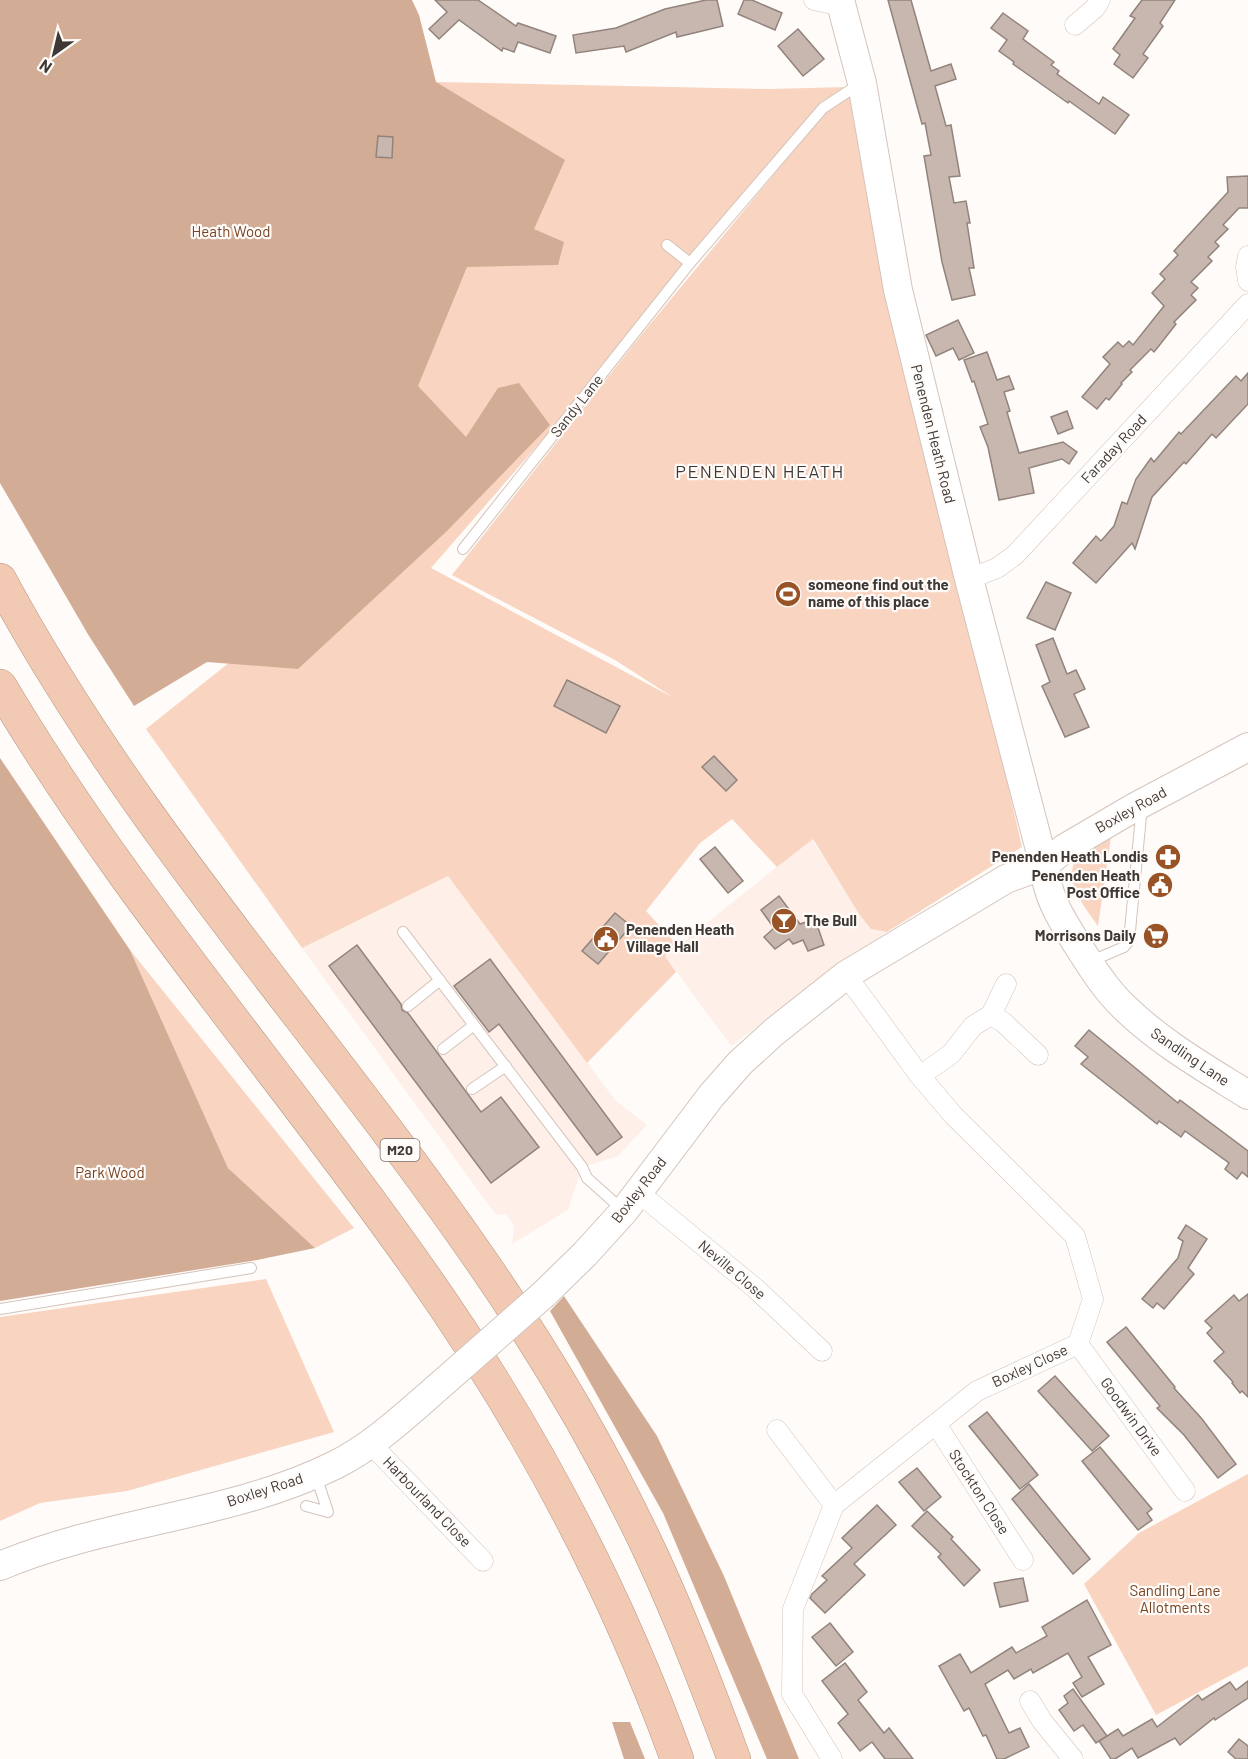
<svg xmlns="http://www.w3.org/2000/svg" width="1248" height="1759" font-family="Barlow,sans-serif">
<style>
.built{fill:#fef0e8}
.green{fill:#f9d4c0;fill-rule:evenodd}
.forest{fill:#d3ac96}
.building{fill:#c7b7af;stroke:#92847c;stroke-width:1.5}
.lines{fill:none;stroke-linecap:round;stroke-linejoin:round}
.lane-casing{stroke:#d3c4bb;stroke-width:12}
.street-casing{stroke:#d3c4bb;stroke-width:21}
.secondary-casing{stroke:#d3c4bb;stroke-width:30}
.highway-casing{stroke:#b39786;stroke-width:34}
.lane{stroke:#fff;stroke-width:10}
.street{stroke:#fff;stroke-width:20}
.secondary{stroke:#fff;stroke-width:28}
.highway{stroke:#f2c9b2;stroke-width:33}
.secondary-bridge-casing{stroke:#d3c4bb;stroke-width:30;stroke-linecap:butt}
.secondary-bridge{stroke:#fff;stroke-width:28}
.labels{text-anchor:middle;stroke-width:4.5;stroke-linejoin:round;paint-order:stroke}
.shield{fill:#fefbf9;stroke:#787370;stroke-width:1.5}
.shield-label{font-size:14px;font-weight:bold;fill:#3f3935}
.park-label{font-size:15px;fill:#784423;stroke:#fefbf9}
.street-label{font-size:15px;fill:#3f3935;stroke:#fefbf9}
.poi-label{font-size:15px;font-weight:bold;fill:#3f3935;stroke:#fefbf9;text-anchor:start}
.quarter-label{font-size:18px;letter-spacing:1.5px;fill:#3f3935;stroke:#fefbf9}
</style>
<rect width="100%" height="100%" fill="#fefbf9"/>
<g class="built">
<path d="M 812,839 L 859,914 L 871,929 L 887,932 L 731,1046 L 665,956 Z"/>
<path d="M 448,876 L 616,1101 L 647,1125 L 618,1156 L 582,1167 L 568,1210 L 512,1244 L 514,1226 L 506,1214 L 496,1215 L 302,948 Z"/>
</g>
<g class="green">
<path d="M 436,82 L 769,89 L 848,87 L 1022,847 L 887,932 L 871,929 L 859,914 L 813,839 L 777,867 L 732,819 L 700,843 L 646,911 L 678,946 L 665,956 L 676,972 L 587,1063 L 448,876 L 302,948 L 146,729 L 368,552 ZM 794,150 L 638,339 L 452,575 L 615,660 L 674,698 L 431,568 Z"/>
<path d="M 1112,830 L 1098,926 C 1085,907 1058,876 1081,853 C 1090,844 1102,837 1112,830 Z"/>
<path d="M 130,950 L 354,1228 L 315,1248 L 228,1168 Z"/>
<path d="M 266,1279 L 334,1432 L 127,1491 L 40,1503 L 0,1521 L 0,1317 Z"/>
<path d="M 1248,1474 L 1248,1666 L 1156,1715 L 1084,1584 L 1139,1533 Z"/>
</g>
<g class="forest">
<path d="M 0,0 L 412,0 L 419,15 L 436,82 L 565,160 L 534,229 L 564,242 L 558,265 L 467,267 L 418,386 L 466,437 L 498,388 L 519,383 L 550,425 L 447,531 L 298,669 L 207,662 L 134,706 L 89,636 L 0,483 Z"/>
<path d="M 0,758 L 130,950 L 228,1168 L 315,1248 L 257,1260 L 0,1301 Z"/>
<path d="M 564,1296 L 657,1436 L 724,1576 L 799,1759 L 767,1759 L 663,1513 L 550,1311 Z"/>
<path d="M 612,1722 L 630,1722 L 645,1759 L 624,1759 Z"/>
</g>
<g class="building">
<path d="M 435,0 L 478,0 L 516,26 L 518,23 L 556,36 L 550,53 L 518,42 L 514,52 L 503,48 L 502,51 L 459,20 L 439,39 L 429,29 L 447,12 Z"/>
<path d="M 706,0 L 717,0 L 723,26 L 677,37 L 676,32 L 626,52 L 624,46 L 576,53 L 573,35 L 616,28 L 665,9 Z"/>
<path d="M 744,0 L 752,0 L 782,13 L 775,30 L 738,14 Z"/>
<path d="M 888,0 L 911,0 L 931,71 L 951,64 L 956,79 L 935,86 L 946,126 L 951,125 L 960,176 L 949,177 L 954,203 L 966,201 L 970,223 L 967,223 L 974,268 L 969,268 L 975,295 L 952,300 L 942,262 L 924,156 L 931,155 L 925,123 L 922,124 Z"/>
<path d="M 1142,0 L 1175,0 L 1160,23 L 1163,26 L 1143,54 L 1148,58 L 1133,78 L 1114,64 L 1120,55 L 1113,49 L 1135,18 L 1130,16 Z"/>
<path d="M 1003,13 L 1028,31 L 1023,39 L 1054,62 L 1051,65 L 1059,71 L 1057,74 L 1099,104 L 1103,97 L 1129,115 L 1115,134 L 1069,101 L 1068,103 L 1013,64 L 1014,62 L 999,51 L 1007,40 L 991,28 Z"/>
<path d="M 798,29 L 824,59 L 803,76 L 778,46 Z"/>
<path d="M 378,136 L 393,137 L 392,158 L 376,157 Z"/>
<path d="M 1248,176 L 1248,208 L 1239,208 L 1223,225 L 1228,229 L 1215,242 L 1219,246 L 1208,257 L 1212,261 L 1191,282 L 1198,288 L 1191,295 L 1196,300 L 1174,322 L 1176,324 L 1158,347 L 1154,352 L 1151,349 L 1130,370 L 1132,372 L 1121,383 L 1122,384 L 1109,400 L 1106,398 L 1097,409 L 1082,397 L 1110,364 L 1103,357 L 1118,342 L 1123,347 L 1129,341 L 1133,345 L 1164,306 L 1152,293 L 1165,279 L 1160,274 L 1178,255 L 1174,251 L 1228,192 L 1227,177 Z"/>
<path d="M 958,320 L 974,353 L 959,360 L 953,348 L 936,356 L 926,335 Z"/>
<path d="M 987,352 L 997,380 L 1009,376 L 1014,389 L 1004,392 L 1010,411 L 1007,412 L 1019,453 L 1063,442 L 1077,452 L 1069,464 L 1062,459 L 1029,468 L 1034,493 L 999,500 L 988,447 L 980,427 L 988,424 L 974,381 L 972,382 L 964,360 Z"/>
<path d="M 1248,373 L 1248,404 L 1216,438 L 1212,434 L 1186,464 L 1184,462 L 1152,497 L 1135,549 L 1132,543 L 1096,583 L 1073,563 L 1096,536 L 1101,541 L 1114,526 L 1122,502 L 1127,504 L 1136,479 L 1151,458 L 1154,462 L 1179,432 L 1181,434 L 1236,376 L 1241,381 Z"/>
<path d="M 1067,411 L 1073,428 L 1058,434 L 1051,417 Z"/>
<path d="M 1046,582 L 1071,593 L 1055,630 L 1027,618 Z"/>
<path d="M 1053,638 L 1067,674 L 1076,670 L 1085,689 L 1074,694 L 1089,727 L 1065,737 L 1042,686 L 1050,682 L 1036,645 Z"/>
<path d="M 567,680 L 620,706 L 606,733 L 554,706 Z"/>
<path d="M 714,756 L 737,780 L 726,791 L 702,767 Z"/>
<path d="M 715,847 L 743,881 L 728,893 L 700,859 Z"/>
<path d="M 779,896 L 800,924 L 815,919 L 824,945 L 808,951 L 803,940 L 793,944 L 789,939 L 775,949 L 764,937 L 774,928 L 761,910 Z"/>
<path d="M 615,913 L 631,926 L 598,964 L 582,951 Z"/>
<path d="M 357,945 L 401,1004 L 402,1010 L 408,1013 L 481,1112 L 501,1097 L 539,1147 L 491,1183 L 329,966 Z"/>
<path d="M 490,959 L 622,1137 L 597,1155 L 499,1024 L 489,1032 L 454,986 Z"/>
<path d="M 1089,1030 L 1178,1103 L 1180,1100 L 1248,1151 L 1248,1177 L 1242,1172 L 1237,1179 L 1225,1169 L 1229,1163 L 1185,1131 L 1181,1137 L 1159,1121 L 1157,1124 L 1081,1064 L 1088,1057 L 1075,1046 Z"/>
<path d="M 1186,1225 L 1207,1239 L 1188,1268 L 1194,1274 L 1164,1309 L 1157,1303 L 1153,1308 L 1142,1299 L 1178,1258 L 1183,1241 L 1178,1238 Z"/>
<path d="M 1248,1294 L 1248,1397 L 1242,1391 L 1240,1393 L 1232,1383 L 1233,1382 L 1214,1361 L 1224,1352 L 1207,1333 L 1212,1328 L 1205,1321 L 1234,1295 L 1239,1301 Z"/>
<path d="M 1126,1327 L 1175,1387 L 1174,1388 L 1202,1419 L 1236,1464 L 1218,1478 L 1184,1435 L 1157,1408 L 1160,1406 L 1107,1342 Z"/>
<path d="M 1055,1376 L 1109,1436 L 1092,1451 L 1038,1391 Z"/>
<path d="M 987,1412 L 1038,1475 L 1020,1489 L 969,1426 Z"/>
<path d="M 1100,1447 L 1152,1509 L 1147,1513 L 1152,1520 L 1138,1530 L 1082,1461 Z"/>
<path d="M 917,1468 L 941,1497 L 924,1511 L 899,1482 Z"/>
<path d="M 1029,1484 L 1090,1559 L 1073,1574 L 1012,1499 Z"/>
<path d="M 877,1505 L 896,1525 L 854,1564 L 865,1575 L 825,1613 L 810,1598 L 812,1594 L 827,1580 L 822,1576 L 852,1548 L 842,1538 Z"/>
<path d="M 927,1511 L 953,1537 L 951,1539 L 980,1570 L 964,1586 L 938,1557 L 941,1554 L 912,1526 Z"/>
<path d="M 1023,1578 L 1028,1601 L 1000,1607 L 994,1583 Z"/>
<path d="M 1087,1600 L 1111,1645 L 1088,1657 L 1104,1684 L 1082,1697 L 1073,1683 L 1082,1677 L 1068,1653 L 1033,1673 L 1031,1669 L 1014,1679 L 1008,1670 L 985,1684 L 1009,1733 L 1020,1728 L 1029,1747 L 1004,1759 L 997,1759 L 986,1735 L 983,1736 L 969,1708 L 964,1711 L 939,1666 L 960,1654 L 971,1673 L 1012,1647 L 1016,1653 L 1047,1636 L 1042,1627 Z"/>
<path d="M 830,1623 L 853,1652 L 836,1666 L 812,1637 Z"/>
<path d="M 845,1663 L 867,1692 L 858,1700 L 884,1733 L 889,1728 L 913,1759 L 885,1759 L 872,1742 L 860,1751 L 838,1723 L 848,1714 L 822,1681 Z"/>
<path d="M 1248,1681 L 1248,1698 L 1215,1720 L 1214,1718 L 1180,1745 L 1175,1738 L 1138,1758 L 1132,1748 L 1115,1759 L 1111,1759 L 1099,1741 L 1118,1729 L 1123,1736 L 1152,1719 L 1157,1727 L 1198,1695 L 1202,1700 L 1230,1682 L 1236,1690 Z"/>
<path d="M 1073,1689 L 1107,1736 L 1096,1743 L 1083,1725 L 1074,1731 L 1059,1710 L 1068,1703 L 1064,1696 Z"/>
<path d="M 1239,1739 L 1248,1746 L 1248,1759 L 1236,1759 L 1228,1752 Z"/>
</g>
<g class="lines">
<g class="lane-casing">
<g id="lane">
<path d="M 667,245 L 690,263"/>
<path d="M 463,549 L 690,263 L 823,108 L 861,83"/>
<path d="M 403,932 L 582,1167 L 587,1178 L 624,1211"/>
<path d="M 1089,962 L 1124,947 L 1129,941 L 1141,816 L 1137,810"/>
<path d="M 408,1006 L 440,980"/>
<path d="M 443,1049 L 474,1025"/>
<path d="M 472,1089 L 506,1066"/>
<path d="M 0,1309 L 251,1268"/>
<path d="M 306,1506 L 328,1512 L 316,1476"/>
</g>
</g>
<g class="street-casing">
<g id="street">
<path d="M 814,0 L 842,6"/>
<path d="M 1075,25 L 1095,8 L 1100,0"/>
<path d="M 1248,256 L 1246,267 L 1248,281"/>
<path d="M 969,579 L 997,568 L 1015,555 L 1248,304"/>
<path d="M 991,1015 L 1003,1022 L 1038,1055"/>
<path d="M 920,1076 L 951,1054 L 973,1026 L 991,1015 L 1006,984"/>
<path d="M 639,1193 L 755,1288 L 822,1351"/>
<path d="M 1078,1344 L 1185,1491"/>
<path d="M 936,1424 L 1023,1560"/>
<path d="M 777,1430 L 834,1505"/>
<path d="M 370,1443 L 483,1561"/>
<path d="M 1030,1701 L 1042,1721 L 1073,1759"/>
<path d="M 832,1759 L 792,1694 L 793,1609 L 834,1505 L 977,1391 L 1078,1344 L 1093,1299 L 1075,1236 L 953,1115 L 920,1076 L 846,975"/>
</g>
</g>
<g class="secondary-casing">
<g id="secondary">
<path d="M 840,0 L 862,83 L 898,290 L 969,579 L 1044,865 C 1047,897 1060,917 1077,944 C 1091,966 1105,989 1124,1007 C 1161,1043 1205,1068 1248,1095"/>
<path d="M 544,1294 L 585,1254 L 624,1211 L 711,1096 L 740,1063 L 774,1032 L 846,975 L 1006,879 L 1044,865 L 1065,848 L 1135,807 L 1248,747"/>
<path d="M 0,1566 C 108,1520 230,1517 335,1465 C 373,1446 406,1415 437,1388"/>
</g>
</g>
<g class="highway-casing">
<g id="highway">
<path d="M 0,580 C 130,822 317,1025 473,1249 C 541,1346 603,1450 653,1558 C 683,1623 709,1691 734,1759"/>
<path d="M 0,686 C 122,892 281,1073 418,1268 C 525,1419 614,1585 677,1759"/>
</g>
</g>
<use href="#lane" class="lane"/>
<use href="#street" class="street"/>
<use href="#secondary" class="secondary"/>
<use href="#highway" class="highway"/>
<g class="secondary-bridge-casing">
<path id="secondary-bridge" d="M 437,1388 L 544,1294"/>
</g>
<use href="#secondary-bridge" class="secondary-bridge"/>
</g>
<defs>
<g id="stadium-disc" transform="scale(1.35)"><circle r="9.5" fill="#985427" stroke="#fefbf9"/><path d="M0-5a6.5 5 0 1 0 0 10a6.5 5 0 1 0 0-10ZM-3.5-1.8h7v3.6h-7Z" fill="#fff"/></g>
<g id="pharmacy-disc" transform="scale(1.35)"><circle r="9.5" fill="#985427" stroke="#fefbf9"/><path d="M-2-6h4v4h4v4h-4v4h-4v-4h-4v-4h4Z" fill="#fff"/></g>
<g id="civic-disc" transform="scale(1.35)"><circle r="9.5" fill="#985427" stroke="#fefbf9"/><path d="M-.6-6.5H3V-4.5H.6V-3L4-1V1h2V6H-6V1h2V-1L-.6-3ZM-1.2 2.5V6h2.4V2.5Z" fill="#fff"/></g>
<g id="bar-disc" transform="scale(1.35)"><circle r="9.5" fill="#985427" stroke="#fefbf9"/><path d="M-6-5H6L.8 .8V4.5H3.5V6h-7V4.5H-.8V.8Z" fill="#fff"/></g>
<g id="supermarket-disc" transform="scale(1.35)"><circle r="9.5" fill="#985427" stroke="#fefbf9"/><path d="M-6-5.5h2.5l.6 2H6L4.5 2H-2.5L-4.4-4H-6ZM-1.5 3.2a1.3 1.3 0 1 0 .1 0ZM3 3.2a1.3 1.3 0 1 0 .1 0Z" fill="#fff"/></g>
</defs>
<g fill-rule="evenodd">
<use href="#stadium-disc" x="788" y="594"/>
<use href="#pharmacy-disc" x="1168" y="857"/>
<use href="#civic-disc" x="1160" y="885"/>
<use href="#bar-disc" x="784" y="921"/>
<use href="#supermarket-disc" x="1156" y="936"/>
<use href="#civic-disc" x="606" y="939"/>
</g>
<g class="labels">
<rect class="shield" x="380.5" y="1139" width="39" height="22" rx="4.5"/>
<g class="shield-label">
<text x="400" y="1155">M20</text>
</g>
<g class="park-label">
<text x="231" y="237">Heath Wood</text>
<text x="110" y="1178">Park Wood</text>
<text x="1175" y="1596">Sandling Lane<tspan x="1175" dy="17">Allotments</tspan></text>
</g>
<g class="street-label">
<text transform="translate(577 406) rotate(-52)" y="5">Sandy Lane</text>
<text transform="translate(933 434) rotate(76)" y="5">Penenden Heath Road</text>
<text transform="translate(1114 449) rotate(-47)" y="5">Faraday Road</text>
<text transform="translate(1131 810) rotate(-29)" y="5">Boxley Road</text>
<text transform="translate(1190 1057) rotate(34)" y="5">Sandling Lane</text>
<text transform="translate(639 1190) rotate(-52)" y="5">Boxley Road</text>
<text transform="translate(732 1270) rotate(40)" y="5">Neville Close</text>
<text transform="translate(1030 1366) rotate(-25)" y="5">Boxley Close</text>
<text transform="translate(1131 1417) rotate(54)" y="5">Goodwin Drive</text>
<text transform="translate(265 1490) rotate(-18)" y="5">Boxley Road</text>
<text transform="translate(979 1492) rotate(57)" y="5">Stockton Close</text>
<text transform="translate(427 1502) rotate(46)" y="5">Harbourland Close</text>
</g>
<g class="poi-label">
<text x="808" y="590">someone find out the<tspan x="808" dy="17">name of this place</tspan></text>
<text x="1148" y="862" text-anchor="end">Penenden Heath Londis</text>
<text x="1140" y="881" text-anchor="end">Penenden Heath<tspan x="1140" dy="17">Post Office</tspan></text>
<text x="804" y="926">The Bull</text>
<text x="626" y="935">Penenden Heath<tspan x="626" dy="17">Village Hall</tspan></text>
<text x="1136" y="941" text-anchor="end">Morrisons Daily</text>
</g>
<g class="quarter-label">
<text x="760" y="478">PENENDEN HEATH</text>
</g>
</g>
<g transform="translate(54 54) rotate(214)" stroke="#fefbf9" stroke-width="4.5" paint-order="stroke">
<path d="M0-4.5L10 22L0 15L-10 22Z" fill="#3f3935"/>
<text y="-9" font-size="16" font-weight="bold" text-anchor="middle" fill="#3f3935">N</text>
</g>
</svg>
